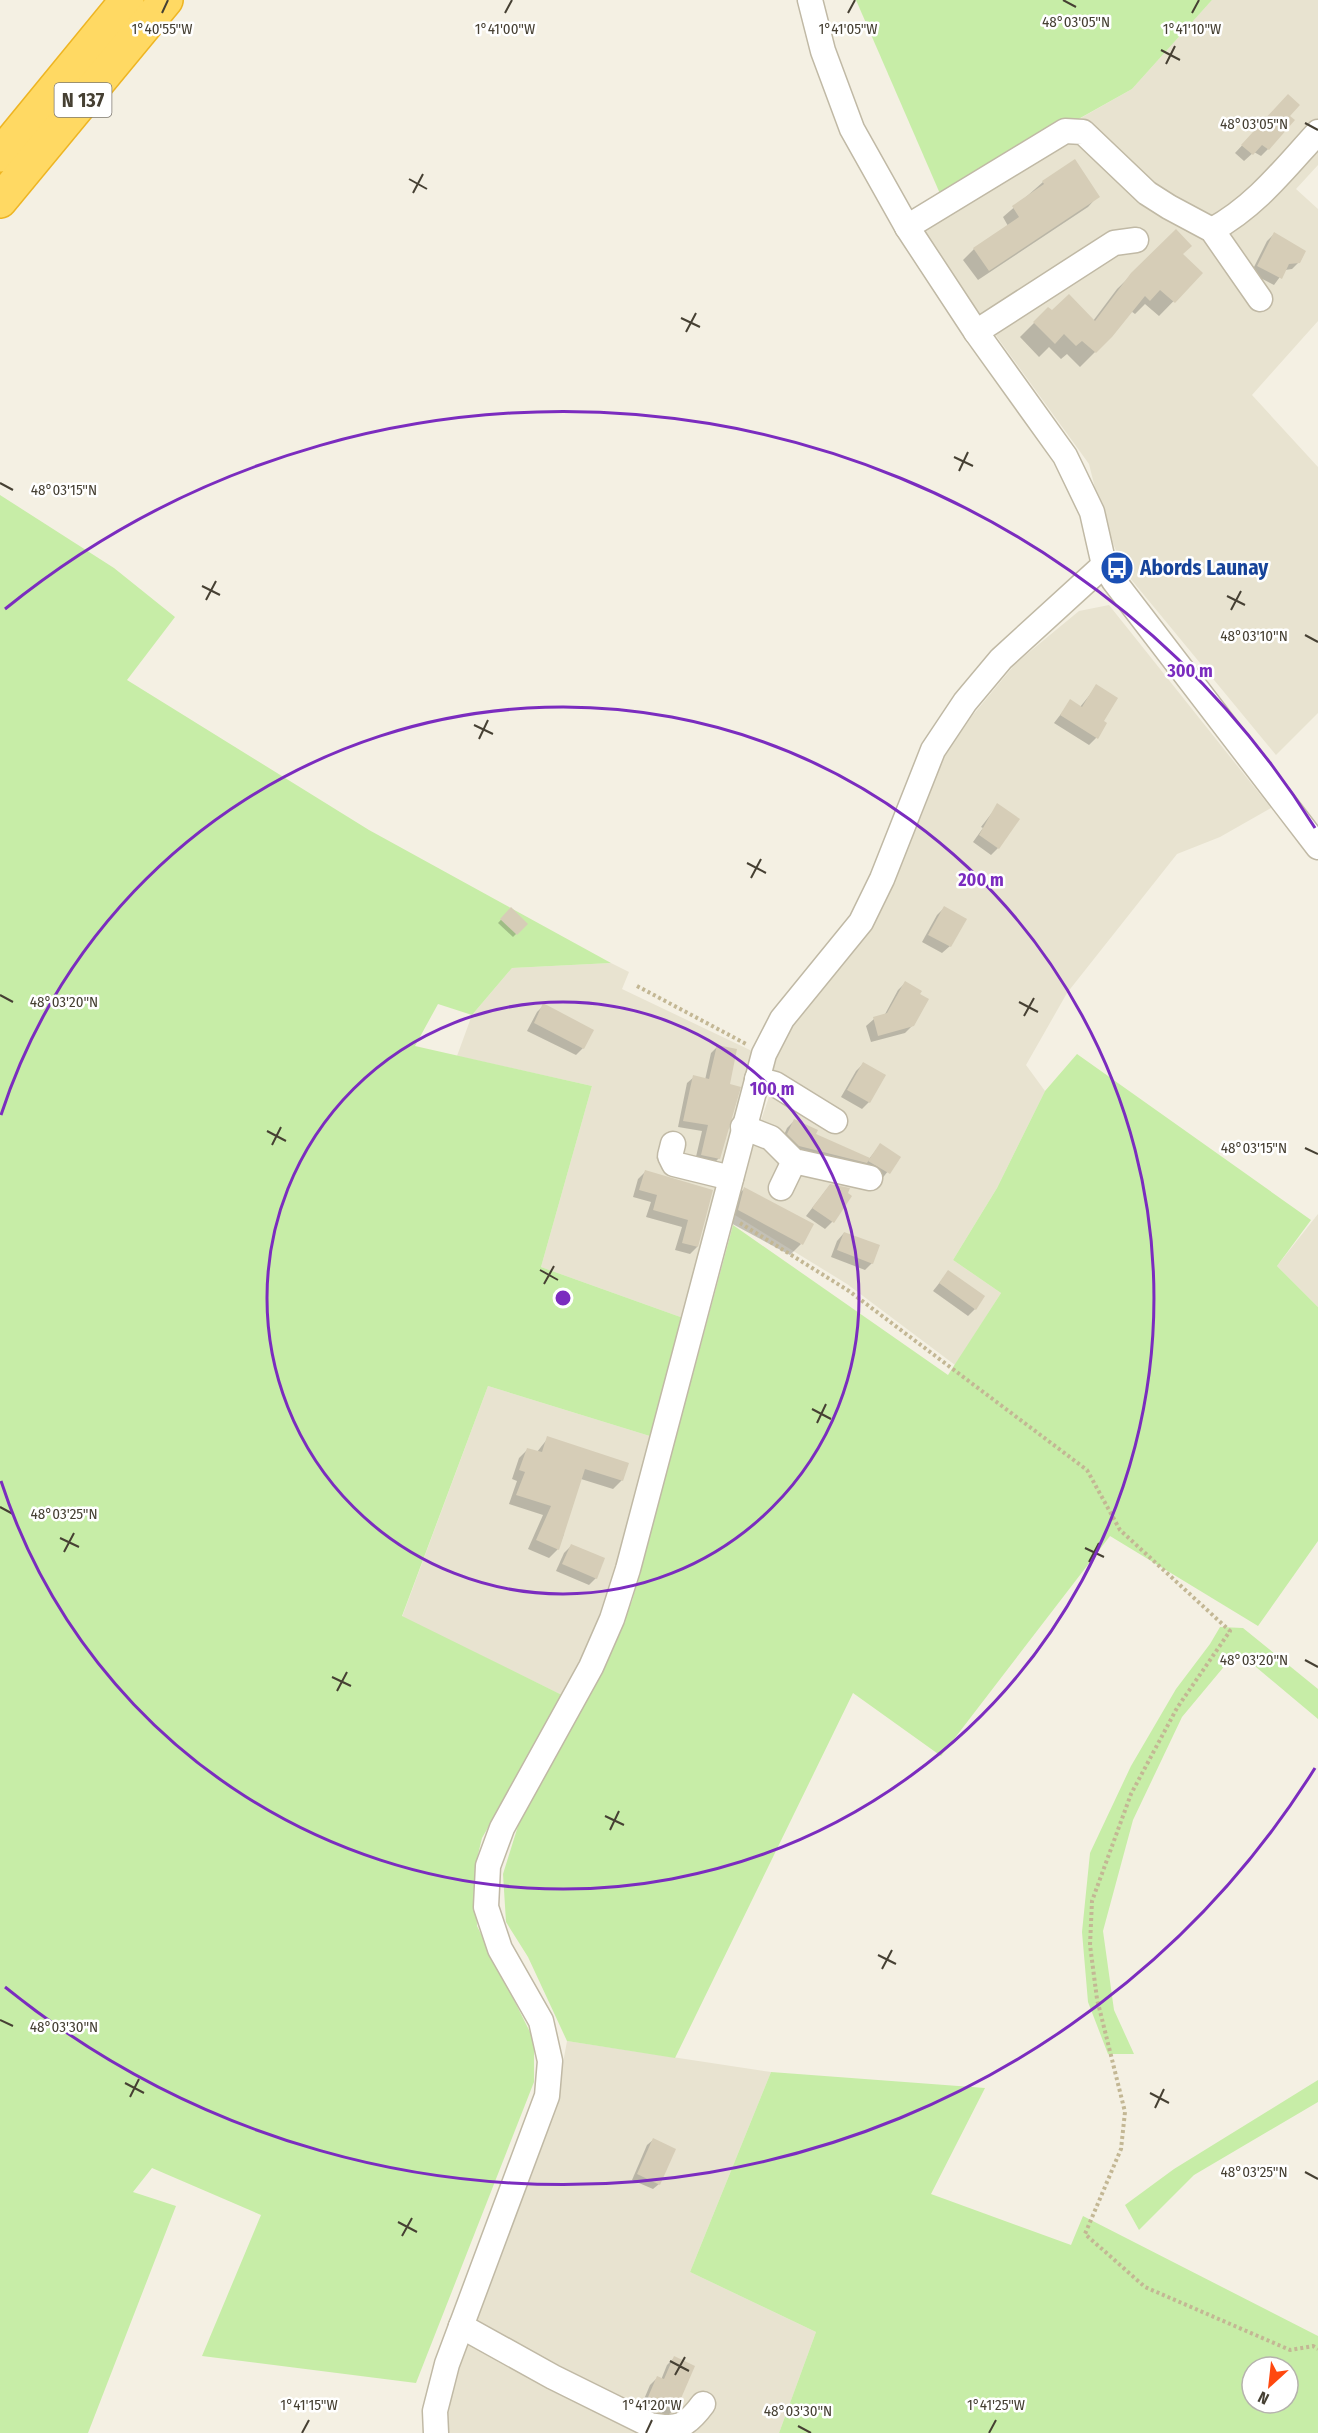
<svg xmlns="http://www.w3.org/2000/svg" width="1318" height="2433" font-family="'Fira Sans Condensed',sans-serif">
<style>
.residential{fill:#e8e3d0}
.green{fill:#c7eda7;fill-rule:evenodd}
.shadow{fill:#0003}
.building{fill:#d6cdb7}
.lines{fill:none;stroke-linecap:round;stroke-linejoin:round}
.minor-casing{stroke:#c0b9a5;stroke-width:27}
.highway-casing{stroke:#eeb523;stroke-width:36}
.path{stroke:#c3b794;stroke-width:4;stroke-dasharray:3 3;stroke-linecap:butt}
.minor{stroke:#fff;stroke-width:24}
.highway{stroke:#ffd963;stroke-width:33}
.ticks{fill:none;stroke:#464033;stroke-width:2}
.ring{fill:none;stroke:#7b2cbf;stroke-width:3}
.labels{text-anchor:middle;stroke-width:5;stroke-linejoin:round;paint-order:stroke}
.shield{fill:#fff;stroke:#7e7970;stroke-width:1.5}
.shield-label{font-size:20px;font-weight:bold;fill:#464033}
.transit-label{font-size:21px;font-weight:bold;fill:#164399;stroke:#fff;text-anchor:start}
.ticks-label{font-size:15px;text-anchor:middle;fill:#464033;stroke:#fff;stroke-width:5;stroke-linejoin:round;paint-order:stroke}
.centre{fill:#7b2cbf;stroke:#fff;stroke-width:3}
.ring-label{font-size:18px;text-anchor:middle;font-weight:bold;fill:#7b2cbf;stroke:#fff;stroke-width:5;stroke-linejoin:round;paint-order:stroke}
</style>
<rect width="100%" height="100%" fill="#f4f0e3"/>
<g class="residential">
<path d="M 1212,0 L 1318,0 L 1318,165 L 1296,189 L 1318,209 L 1318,321 L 1252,395 L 1318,467 L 1318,713 L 1276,755 L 1125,572 L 1103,520 L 1089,464 L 947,268 L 913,213 L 1132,89 Z"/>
<path d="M 1109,605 L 1271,808 L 1220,837 L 1177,854 L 1067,993 L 1026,1065 L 1045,1091 L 997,1188 L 953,1260 L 1001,1293 L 955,1365 L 847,1284 L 730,1212 L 771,1091 L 775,1052 L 896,868 L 921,817 L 943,758 L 972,716 L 1016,663 L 1079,611 Z"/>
<path d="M 611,963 L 629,972 L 622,989 L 752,1051 L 729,1160 L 686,1319 L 541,1267 L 592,1086 L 457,1056 L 472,1015 L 512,968 Z"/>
<path d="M 1318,1214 L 1318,1307 L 1277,1266 Z"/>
<path d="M 488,1386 L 653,1437 L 617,1579 L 586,1659 L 564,1696 L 402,1617 Z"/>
<path d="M 567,2041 L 771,2072 L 690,2272 L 816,2332 L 779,2433 L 445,2433 L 445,2403 L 473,2319 L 532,2175 L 557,2096 Z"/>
</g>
<g class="green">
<path d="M 856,0 L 1212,0 L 1132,89 L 941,196 Z"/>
<path d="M 0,495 L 114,568 L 175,617 L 127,680 L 369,830 L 611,963 L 512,968 L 472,1015 L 438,1004 L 415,1046 L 592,1086 L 541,1267 L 686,1319 L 653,1437 L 488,1386 L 402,1616 L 564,1696 L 482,1838 L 475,1867 L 477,1926 L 534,2040 L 534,2082 L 416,2383 L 202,2356 L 261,2215 L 152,2168 L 133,2192 L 176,2206 L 88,2433 L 0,2433 Z"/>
<path d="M 1077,1054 L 1311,1220 L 1277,1266 L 1318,1307 L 1318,1541 L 1258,1626 L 1110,1536 L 941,1756 L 853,1693 L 675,2058 L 567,2041 L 528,1957 L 506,1922 L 503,1874 L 518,1826 L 632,1601 L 733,1225 L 948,1375 L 1001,1293 L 953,1260 L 997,1188 L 1045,1091 Z"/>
<path d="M 1220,1627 L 1243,1628 L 1318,1689 L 1318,1719 L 1237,1651 L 1182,1717 L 1133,1820 L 1103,1931 L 1114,2010 L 1134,2054 L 1108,2054 L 1088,2002 L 1082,1932 L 1090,1853 L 1131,1766 L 1176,1689 L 1210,1644 Z"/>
<path d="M 771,2072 L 985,2088 L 931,2194 L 1071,2245 L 1083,2216 L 1318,2336 L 1318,2433 L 779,2433 L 816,2332 L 690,2272 ZM 1252,2367 L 1288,2367 L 1288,2403 L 1252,2403 Z"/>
<path d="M 1318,2080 L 1318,2102 L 1194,2175 L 1139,2230 L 1125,2205 L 1174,2169 Z"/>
</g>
<g class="shadow">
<path d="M 1288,96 L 1288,116 L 1268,149 L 1261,156 L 1254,152 L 1244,161 L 1235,153 Z"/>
<path d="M 1043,182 L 1098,196 L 1088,207 L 978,280 L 963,260 L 974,249 L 1008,226 L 1003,217 Z"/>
<path d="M 1176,232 L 1181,254 L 1201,273 L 1159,316 L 1145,304 L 1135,314 L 1131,311 L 1111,336 L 1080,367 L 1067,354 L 1061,359 L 1049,347 L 1039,357 L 1020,337 L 1048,309 L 1052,312 L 1093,321 L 1117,289 Z"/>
<path d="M 1274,234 L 1299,262 L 1292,269 L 1285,270 L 1274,285 L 1251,273 L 1267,241 Z"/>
<path d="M 1097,686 L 1102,721 L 1096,738 L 1089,745 L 1054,723 L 1071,701 L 1080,707 Z"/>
<path d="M 998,805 L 998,848 L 991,855 L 973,842 L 983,828 L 981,827 Z"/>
<path d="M 944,908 L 965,919 L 950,946 L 942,953 L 922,942 L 937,915 Z"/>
<path d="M 511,909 L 526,924 L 513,937 L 498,923 Z"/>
<path d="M 905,983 L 913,1025 L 905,1033 L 871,1042 L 866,1026 L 874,1019 L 884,1016 L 898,990 Z"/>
<path d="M 544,1005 L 583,1048 L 576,1055 L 527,1031 L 537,1012 Z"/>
<path d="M 718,1046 L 728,1085 L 719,1158 L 712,1165 L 695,1161 L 702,1131 L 678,1127 L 687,1083 L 694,1077 L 705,1080 L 711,1053 Z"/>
<path d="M 863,1064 L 869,1102 L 862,1109 L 841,1097 L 856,1071 Z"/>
<path d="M 794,1121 L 814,1135 L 869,1159 L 880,1145 L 899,1157 L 881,1180 L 801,1156 L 781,1142 L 787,1128 Z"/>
<path d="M 645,1172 L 712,1191 L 697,1247 L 690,1254 L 675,1250 L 682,1227 L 646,1217 L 651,1202 L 633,1197 L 638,1179 Z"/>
<path d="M 830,1185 L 832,1222 L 825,1229 L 806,1216 Z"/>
<path d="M 744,1189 L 801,1244 L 790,1255 L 727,1221 L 733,1200 Z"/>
<path d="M 844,1233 L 872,1263 L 865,1270 L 831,1257 L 837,1241 Z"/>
<path d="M 948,1272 L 975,1309 L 968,1316 L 933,1291 Z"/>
<path d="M 548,1438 L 622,1480 L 613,1489 L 581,1479 L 563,1534 L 564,1534 L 558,1549 L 549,1558 L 528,1549 L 543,1515 L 509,1504 L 517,1481 L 512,1479 L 519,1458 L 528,1449 L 537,1452 Z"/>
<path d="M 571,1546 L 596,1578 L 589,1585 L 556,1571 L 564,1553 Z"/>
<path d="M 653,2140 L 659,2184 L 653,2189 L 632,2180 L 647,2145 Z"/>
<path d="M 674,2358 L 675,2409 L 667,2416 L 642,2404 L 650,2385 L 657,2378 L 661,2380 L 667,2365 Z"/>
</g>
<g class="building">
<path d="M 1288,94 L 1300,105 L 1290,116 L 1295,120 L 1269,150 L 1262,145 L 1253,155 L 1241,145 Z"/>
<path d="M 1075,159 L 1100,197 L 989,271 L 973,248 L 1019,217 L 1012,206 L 1044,184 L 1042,181 Z"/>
<path d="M 1176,229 L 1192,246 L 1183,254 L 1203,273 L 1175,303 L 1160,290 L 1150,301 L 1145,296 L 1112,337 L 1096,353 L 1082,341 L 1076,346 L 1064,334 L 1055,344 L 1033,322 L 1048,307 L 1052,310 L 1069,294 L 1095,321 L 1131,273 Z"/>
<path d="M 1274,232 L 1306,251 L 1300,263 L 1289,264 L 1282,279 L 1257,266 Z"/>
<path d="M 1096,684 L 1118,698 L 1104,721 L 1107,723 L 1098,739 L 1060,715 L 1070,699 L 1082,707 Z"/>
<path d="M 997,803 L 1020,819 L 999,849 L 979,835 Z"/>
<path d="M 944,906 L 967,919 L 951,947 L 928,935 Z"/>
<path d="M 511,907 L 528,924 L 517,935 L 500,919 Z"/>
<path d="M 905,981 L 922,991 L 920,994 L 929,999 L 914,1026 L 878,1036 L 873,1017 L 887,1013 Z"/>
<path d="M 543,1003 L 594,1030 L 584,1049 L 534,1023 Z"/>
<path d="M 717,1045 L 737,1049 L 730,1084 L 741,1087 L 720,1159 L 701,1155 L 708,1125 L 683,1121 L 693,1075 L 709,1079 Z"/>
<path d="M 863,1062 L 886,1075 L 870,1103 L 847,1090 Z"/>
<path d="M 794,1119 L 818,1130 L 816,1134 L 870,1158 L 867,1163 L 799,1146 L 787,1134 Z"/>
<path d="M 880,1143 L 901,1157 L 890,1174 L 868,1161 Z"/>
<path d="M 645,1170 L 713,1190 L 698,1247 L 682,1243 L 688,1220 L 653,1210 L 657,1195 L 639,1190 Z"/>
<path d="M 830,1184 L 850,1188 L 848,1193 L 852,1196 L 834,1223 L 812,1208 Z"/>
<path d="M 744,1187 L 814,1224 L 803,1245 L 738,1210 Z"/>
<path d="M 844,1232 L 880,1245 L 873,1264 L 837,1250 Z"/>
<path d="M 948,1270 L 985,1296 L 976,1310 L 939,1283 Z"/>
<path d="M 547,1436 L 629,1463 L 623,1481 L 585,1469 L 559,1550 L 536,1540 L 551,1506 L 516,1495 L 525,1472 L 519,1470 L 527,1448 L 542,1452 Z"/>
<path d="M 571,1544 L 605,1558 L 597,1579 L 562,1564 Z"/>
<path d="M 653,2138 L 676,2149 L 660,2185 L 637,2174 Z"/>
<path d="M 674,2356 L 695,2366 L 676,2410 L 648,2397 L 657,2376 L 664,2379 Z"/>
</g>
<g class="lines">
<g class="minor-casing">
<g id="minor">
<path d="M 810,0 L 823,51 L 852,129 L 907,227 L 976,332 L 1065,456 L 1092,512 L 1104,565 L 1114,581 L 1318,847"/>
<path d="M 907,227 L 1065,131 L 1083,132 L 1147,193 L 1169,207 L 1212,230 L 1260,299"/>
<path d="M 1212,230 C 1256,206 1285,168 1318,132"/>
<path d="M 976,332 L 1114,243 L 1136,240"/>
<path d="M 757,1079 L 775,1084 L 835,1121"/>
<path d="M 743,1127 L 771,1138 L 794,1161 L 870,1178"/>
<path d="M 673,1144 L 670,1156 L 674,1164 L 731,1178"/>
<path d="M 781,1188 L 794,1161"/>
<path d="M 461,2326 L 553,2377 L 650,2425 C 678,2430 686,2427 703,2404"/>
<path d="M 436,2433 L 435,2411 L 447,2364 L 547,2096 L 550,2061 L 541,2021 L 500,1949 L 486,1907 L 488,1866 L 502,1828 L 591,1667 L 612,1619 L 628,1569 L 764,1054 L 782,1019 L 861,922 L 882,879 L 933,750 L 965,702 L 1001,659 L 1104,565"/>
</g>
</g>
<g class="highway-casing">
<g id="highway">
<path d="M 0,155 L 127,0"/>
<path d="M 0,201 L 166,0"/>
</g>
</g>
<g class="path">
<path d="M 637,986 L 748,1045"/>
<path d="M 740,1223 L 849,1291 L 1087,1470 L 1120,1530 L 1230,1631 L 1177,1708 L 1131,1794 L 1092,1901 L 1090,1945 L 1097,1999 L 1125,2112 L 1121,2149 L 1085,2234 L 1145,2287 L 1290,2350 L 1313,2346 L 1318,2349"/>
</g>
<use href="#minor" class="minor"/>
<use href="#highway" class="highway"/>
</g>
<path class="ticks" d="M 1063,0 L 1076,7M 162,13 L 168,0M 505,13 L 512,0M 848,13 L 855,0M 1192,13 L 1199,0M 1161,50 L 1180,60M 1166,64 L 1175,46M 1305,123 L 1318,130M 409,179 L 427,189M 413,193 L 423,174M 681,318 L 700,327M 686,332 L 696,313M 954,457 L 973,466M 959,471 L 968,452M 0,483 L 13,490M 202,586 L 220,595M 1227,596 L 1245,605M 206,600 L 216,581M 1231,610 L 1241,591M 1305,635 L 1318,642M 474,725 L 493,734M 479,739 L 488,720M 747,863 L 766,873M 751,878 L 761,859M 0,995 L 13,1002M 1019,1002 L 1038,1012M 1024,1016 L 1034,998M 267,1131 L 286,1141M 272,1145 L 281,1127M 1305,1148 L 1318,1154M 540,1270 L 558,1280M 544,1284 L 554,1266M 812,1409 L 831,1419M 817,1423 L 826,1404M 0,1507 L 13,1514M 60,1538 L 79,1547M 1085,1548 L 1104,1557M 64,1552 L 74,1533M 1089,1562 L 1099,1543M 1305,1660 L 1318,1667M 332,1677 L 351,1686M 337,1691 L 347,1672M 605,1816 L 624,1825M 610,1830 L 619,1811M 878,1955 L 896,1964M 882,1969 L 892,1950M 0,2020 L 13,2026M 125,2083 L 144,2093M 1150,2093 L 1169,2103M 130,2097 L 139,2079M 1155,2108 L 1164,2089M 1305,2172 L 1318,2179M 398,2222 L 417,2232M 402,2236 L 412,2218M 670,2361 L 689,2371M 675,2375 L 685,2357M 798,2426 L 811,2433M 302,2433 L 309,2420M 646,2433 L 652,2420M 989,2433 L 996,2420"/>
<g class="ring">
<circle cx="563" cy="1298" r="296"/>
<path d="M1 1115A591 591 0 1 1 1 1481"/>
<path d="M1315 1768A887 887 0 0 1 5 1987M5 609A887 887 0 0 1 1315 828"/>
</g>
<defs>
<g id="bus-disc" transform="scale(1.725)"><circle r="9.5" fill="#1a4fb4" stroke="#fff"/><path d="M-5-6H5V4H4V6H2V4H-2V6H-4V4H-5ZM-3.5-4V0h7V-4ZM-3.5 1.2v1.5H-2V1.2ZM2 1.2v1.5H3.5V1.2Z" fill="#fff"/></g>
</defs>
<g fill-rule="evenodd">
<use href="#bus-disc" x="1117" y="568"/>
</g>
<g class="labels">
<rect class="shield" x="54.5" y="83" width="57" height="34" rx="4.5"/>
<g class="shield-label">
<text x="83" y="107">N 137</text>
</g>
<g class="transit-label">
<text x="1140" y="575">Abords Launay</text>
</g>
</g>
<g class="ticks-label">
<text x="1076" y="27">48°03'05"N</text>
<text x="162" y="34">1°40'55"W</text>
<text x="505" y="34">1°41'00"W</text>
<text x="848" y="34">1°41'05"W</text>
<text x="1192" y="34">1°41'10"W</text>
<text x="1254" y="129">48°03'05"N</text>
<text x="64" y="495">48°03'15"N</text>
<text x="1254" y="641">48°03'10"N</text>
<text x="64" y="1007">48°03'20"N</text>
<text x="1254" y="1153">48°03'15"N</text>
<text x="64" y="1519">48°03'25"N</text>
<text x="1254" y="1665">48°03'20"N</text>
<text x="64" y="2032">48°03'30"N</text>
<text x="1254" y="2177">48°03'25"N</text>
<text x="309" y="2410">1°41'15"W</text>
<text x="652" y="2410">1°41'20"W</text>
<text x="996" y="2410">1°41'25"W</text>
<text x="798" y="2416">48°03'30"N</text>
</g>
<circle cx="563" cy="1298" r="9" class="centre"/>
<g class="ring-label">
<text x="1190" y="677">300 m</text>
<text x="981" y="886">200 m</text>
<text x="772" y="1095">100 m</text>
</g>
<g transform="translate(1270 2385) rotate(207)"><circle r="28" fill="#ffffff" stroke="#b5b3ad" stroke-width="1.5"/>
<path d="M0-4.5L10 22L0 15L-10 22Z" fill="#ff480f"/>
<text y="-9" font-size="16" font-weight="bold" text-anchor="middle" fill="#464033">N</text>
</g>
</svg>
